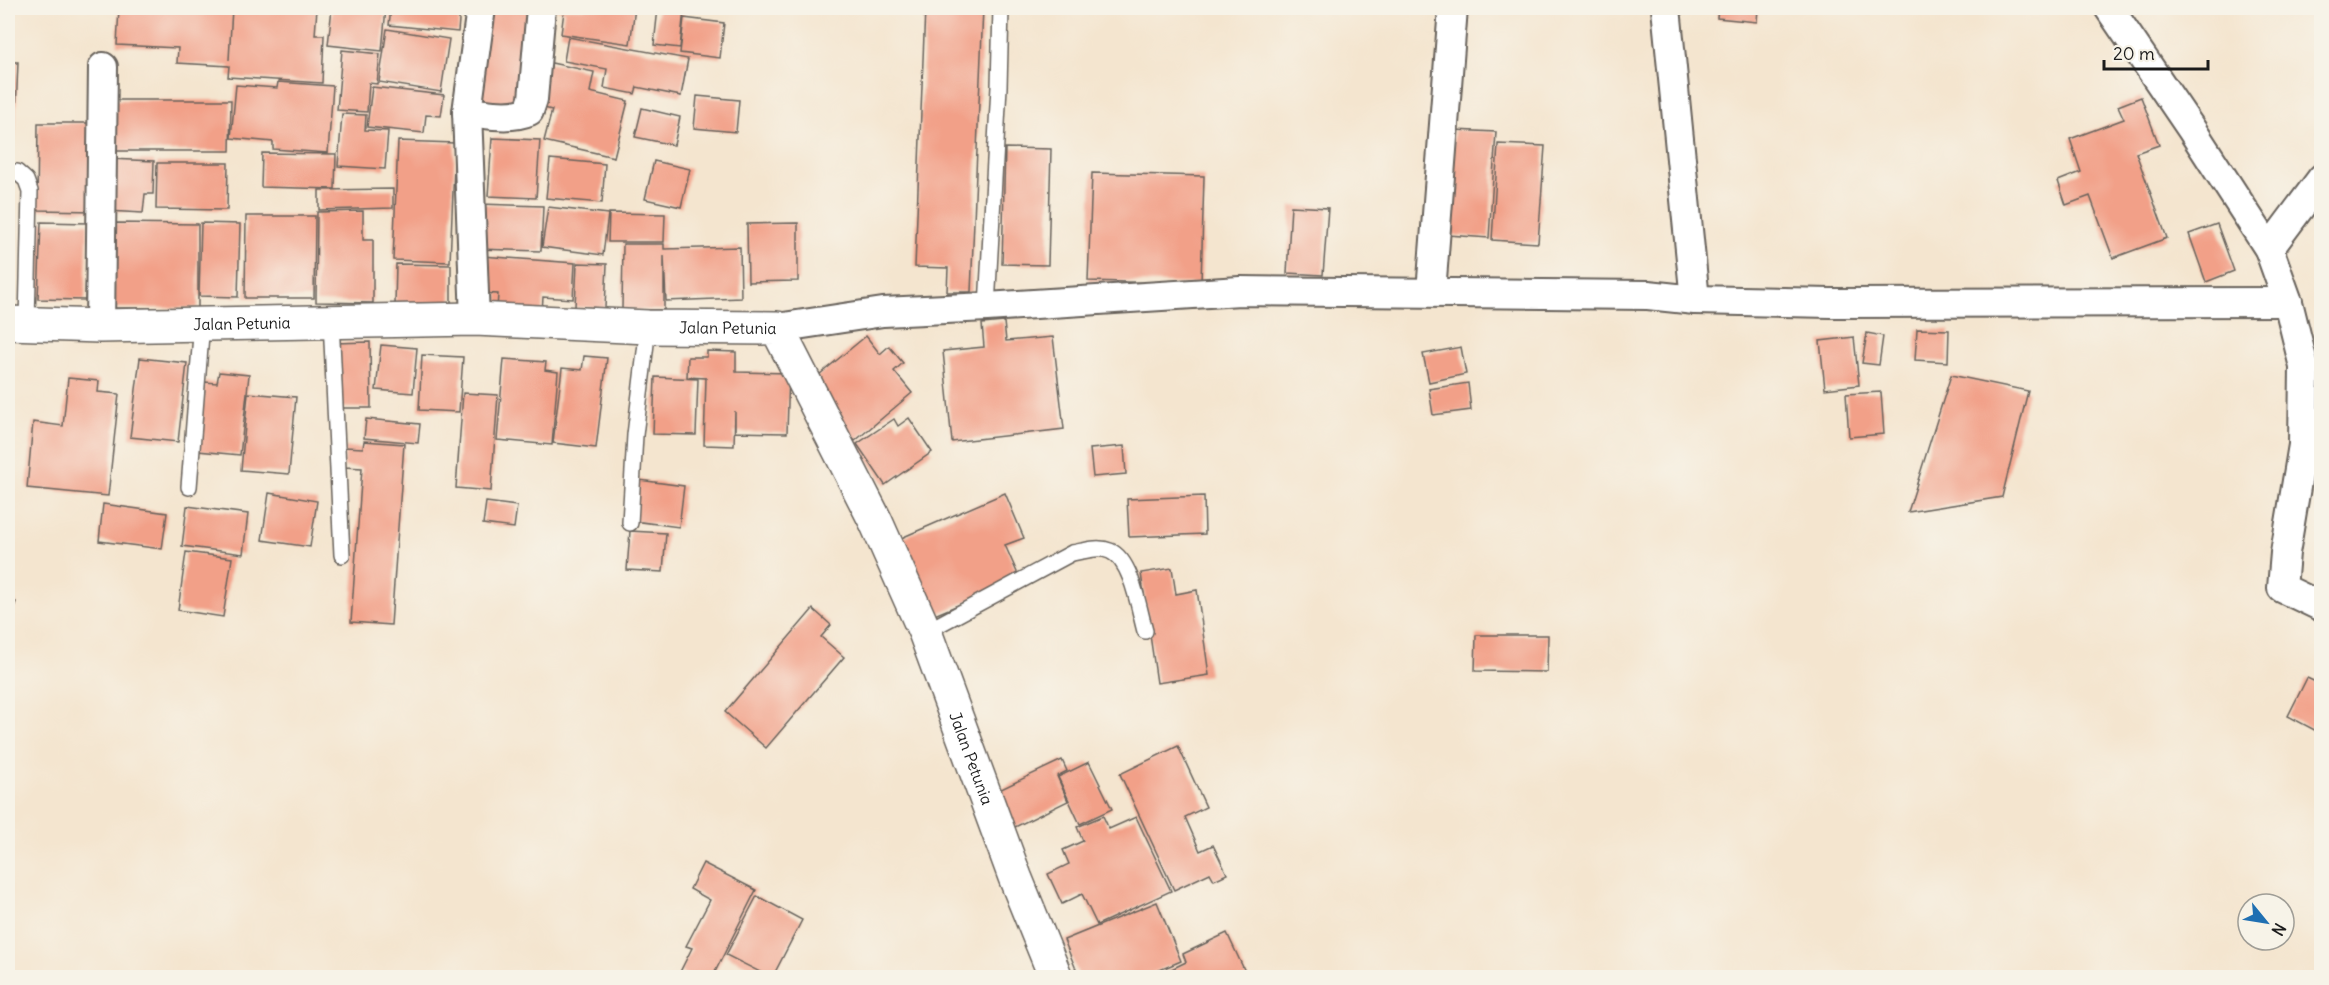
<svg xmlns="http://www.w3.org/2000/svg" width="2329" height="985" font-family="Delius,sans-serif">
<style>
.building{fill:#f2a088}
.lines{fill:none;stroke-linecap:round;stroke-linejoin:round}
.lane-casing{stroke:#68625b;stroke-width:18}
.street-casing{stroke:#68625b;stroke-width:32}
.secondary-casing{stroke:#68625b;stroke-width:36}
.lane{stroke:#fff;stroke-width:15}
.street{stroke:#fff;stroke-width:28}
.secondary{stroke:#fff;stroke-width:33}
.labels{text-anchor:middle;stroke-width:4.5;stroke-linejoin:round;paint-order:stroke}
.street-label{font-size:16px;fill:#1c1c1c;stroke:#f7f3e8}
</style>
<rect width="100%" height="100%" fill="#f7f3e8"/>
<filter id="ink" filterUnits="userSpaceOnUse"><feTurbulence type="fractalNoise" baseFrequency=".0167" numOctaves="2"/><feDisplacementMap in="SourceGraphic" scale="12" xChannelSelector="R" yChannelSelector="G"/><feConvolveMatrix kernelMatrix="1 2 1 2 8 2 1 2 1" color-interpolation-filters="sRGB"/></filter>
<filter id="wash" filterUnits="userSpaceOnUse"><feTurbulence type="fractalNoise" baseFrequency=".008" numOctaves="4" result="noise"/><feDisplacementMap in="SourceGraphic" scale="24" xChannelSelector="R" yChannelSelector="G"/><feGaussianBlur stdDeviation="1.35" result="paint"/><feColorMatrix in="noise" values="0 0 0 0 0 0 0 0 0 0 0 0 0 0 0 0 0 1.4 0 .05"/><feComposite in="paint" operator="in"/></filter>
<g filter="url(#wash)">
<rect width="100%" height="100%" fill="#f4e5cf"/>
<g id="blocks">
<g class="building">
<path d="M 119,8 L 232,8 L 229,60 L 232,8 L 317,8 L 315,35 L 324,35 L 322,83 L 228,77 L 229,66 L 177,63 L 178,48 L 117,45 Z"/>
<path d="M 332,8 L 386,8 L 382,51 L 328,45 Z"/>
<path d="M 391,8 L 460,8 L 458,32 L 389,25 Z"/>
<path d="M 485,8 L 539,8 L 529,106 L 476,101 Z"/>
<path d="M 551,8 L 635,8 L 630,44 L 561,34 L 564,11 Z"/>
<path d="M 658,8 L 684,9 L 680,48 L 654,45 Z"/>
<path d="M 925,8 L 983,8 L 971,292 L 947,292 L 948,268 L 915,267 Z"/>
<path d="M 1718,8 L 1758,8 L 1757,22 L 1717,18 Z"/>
<path d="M 684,18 L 724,23 L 720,58 L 680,53 Z"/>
<path d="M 387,29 L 449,39 L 441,92 L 379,82 Z"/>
<path d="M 568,37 L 688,59 L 681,96 L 637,87 L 635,94 L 604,88 L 607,69 L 564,61 Z"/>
<path d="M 342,50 L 380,54 L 377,84 L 369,83 L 367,112 L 337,110 Z"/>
<path d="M 8,62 L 18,62 L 15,137 L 8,137 Z"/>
<path d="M 547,62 L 594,72 L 590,92 L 628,101 L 614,157 L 544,141 L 552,110 L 536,106 Z"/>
<path d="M 278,82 L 333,86 L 328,153 L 273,149 L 273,142 L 231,138 L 236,85 L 277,88 Z"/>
<path d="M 372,87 L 444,95 L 441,116 L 426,115 L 424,133 L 367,127 Z"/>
<path d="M 697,96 L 739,100 L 736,132 L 694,128 Z"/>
<path d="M 2141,97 L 2159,145 L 2136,153 L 2167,238 L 2113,258 L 2090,196 L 2066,205 L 2058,181 L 2081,172 L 2070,139 L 2124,119 L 2118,106 Z"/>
<path d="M 110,100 L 231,100 L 230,151 L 110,151 Z"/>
<path d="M 642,108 L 680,117 L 674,145 L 635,137 Z"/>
<path d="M 342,114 L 366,115 L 365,130 L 388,131 L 385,169 L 338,166 Z"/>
<path d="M 38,123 L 97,123 L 96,211 L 37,210 Z"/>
<path d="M 1454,130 L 1496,132 L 1489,238 L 1448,235 Z"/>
<path d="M 492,138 L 540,140 L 536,198 L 488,196 Z"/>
<path d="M 398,141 L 455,143 L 450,262 L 393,260 Z"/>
<path d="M 1498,144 L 1545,146 L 1538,243 L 1492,240 Z"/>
<path d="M 1005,148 L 1051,149 L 1048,265 L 1002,264 Z"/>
<path d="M 262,153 L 336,154 L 335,189 L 261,187 Z"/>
<path d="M 109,159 L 154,161 L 153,194 L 145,194 L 143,213 L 107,211 Z"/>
<path d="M 550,159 L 605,164 L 602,203 L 546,198 Z"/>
<path d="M 654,161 L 690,169 L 681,207 L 645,199 Z"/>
<path d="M 157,163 L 228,163 L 227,210 L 156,209 Z"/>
<path d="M 1092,173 L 1204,176 L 1201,284 L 1088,281 Z"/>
<path d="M 393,189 L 393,208 L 319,210 L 319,190 Z"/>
<path d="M 480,204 L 543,206 L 541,251 L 478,249 Z"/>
<path d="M 1291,206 L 1328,208 L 1323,275 L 1287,273 Z"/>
<path d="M 548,207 L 608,214 L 603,255 L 542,247 Z"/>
<path d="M 363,211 L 363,240 L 373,240 L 373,303 L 316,302 L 317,212 Z"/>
<path d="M 609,213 L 665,214 L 664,242 L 608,242 Z"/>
<path d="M 246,216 L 315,216 L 314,298 L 245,298 Z"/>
<path d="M 41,222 L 88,223 L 85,300 L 38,299 Z"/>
<path d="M 114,223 L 198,224 L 198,308 L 113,308 Z"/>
<path d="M 201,223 L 240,224 L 238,297 L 199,296 Z"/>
<path d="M 798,223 L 798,281 L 748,282 L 747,224 Z"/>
<path d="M 2217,224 L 2234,271 L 2206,282 L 2189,234 Z"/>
<path d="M 623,244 L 664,244 L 664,249 L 740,247 L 741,298 L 666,301 L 664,256 L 664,310 L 622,310 Z"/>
<path d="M 482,256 L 575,263 L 573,299 L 543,297 L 542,312 L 497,309 L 498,294 L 480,293 Z"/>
<path d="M 577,263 L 607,264 L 605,308 L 575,307 Z"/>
<path d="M 396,264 L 451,265 L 451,306 L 395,305 Z"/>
<path d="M 1004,322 L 1006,341 L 1053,337 L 1064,429 L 952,442 L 943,351 L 984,347 L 982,324 Z"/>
<path d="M 1917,329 L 1949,330 L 1948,362 L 1915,360 Z"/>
<path d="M 1867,333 L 1883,336 L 1879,365 L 1862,363 Z"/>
<path d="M 866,336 L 880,354 L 889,346 L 903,363 L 894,371 L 912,393 L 855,441 L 808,384 Z"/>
<path d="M 1854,337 L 1859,385 L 1825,389 L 1820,341 Z"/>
<path d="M 370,342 L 371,408 L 335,408 L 334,343 Z"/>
<path d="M 381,345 L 417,348 L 413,393 L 376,390 Z"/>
<path d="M 1461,347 L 1466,374 L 1429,382 L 1423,354 Z"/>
<path d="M 707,351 L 736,352 L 736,372 L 789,373 L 787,433 L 735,432 L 735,411 L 734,446 L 704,445 L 706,378 L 687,377 L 688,357 L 707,357 Z"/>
<path d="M 422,355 L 463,357 L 459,412 L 419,410 Z"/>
<path d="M 584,356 L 607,358 L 596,448 L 553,443 L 562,368 L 582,370 Z"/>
<path d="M 140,358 L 187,363 L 178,442 L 130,437 Z"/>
<path d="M 504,359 L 546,362 L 545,370 L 558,372 L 552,445 L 497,440 Z"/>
<path d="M 219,372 L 249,375 L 240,455 L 198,451 L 205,382 L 217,383 Z"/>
<path d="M 1951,375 L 2028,391 L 2002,497 L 1908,512 Z"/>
<path d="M 655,377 L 698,379 L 696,435 L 653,434 Z"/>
<path d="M 68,378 L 99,381 L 98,392 L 119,394 L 108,496 L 27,488 L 33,422 L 63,426 Z"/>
<path d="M 1468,383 L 1471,410 L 1433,415 L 1429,389 Z"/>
<path d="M 1881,392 L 1884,434 L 1849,437 L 1846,394 Z"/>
<path d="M 248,393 L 296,397 L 289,474 L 241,470 Z"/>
<path d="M 463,393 L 498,395 L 491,491 L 456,488 Z"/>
<path d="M 909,418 L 932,452 L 885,485 L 857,444 L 894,419 L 898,426 Z"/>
<path d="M 366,419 L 420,424 L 418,443 L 364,438 Z"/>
<path d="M 364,441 L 404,444 L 391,625 L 351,622 L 362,468 L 344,467 L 345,447 L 363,448 Z"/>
<path d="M 1124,446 L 1126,474 L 1093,477 L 1090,449 Z"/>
<path d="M 639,480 L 684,486 L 679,527 L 634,521 Z"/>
<path d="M 269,493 L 317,501 L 310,547 L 262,540 Z"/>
<path d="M 1005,493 L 1024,538 L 1005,545 L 1020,579 L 925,619 L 892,542 Z"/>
<path d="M 1204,496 L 1205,534 L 1129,537 L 1127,499 Z"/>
<path d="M 486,502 L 517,506 L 514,528 L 483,524 Z"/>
<path d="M 103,504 L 167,513 L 162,549 L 99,541 Z"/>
<path d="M 187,506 L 248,514 L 243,554 L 182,546 Z"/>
<path d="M 630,531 L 666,533 L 663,572 L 627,570 Z"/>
<path d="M 186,552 L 232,558 L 223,617 L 178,610 Z"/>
<path d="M 1172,568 L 1176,594 L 1197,590 L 1209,675 L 1157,683 L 1141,573 Z"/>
<path d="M 8,599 L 16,602 L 8,623 Z"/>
<path d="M 813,609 L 831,625 L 821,637 L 844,657 L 766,748 L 725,712 Z"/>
<path d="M 1476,635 L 1548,635 L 1547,672 L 1475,671 Z"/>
<path d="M 2307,678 L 2322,685 L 2322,734 L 2288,716 Z"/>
<path d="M 1178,746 L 1206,807 L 1185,817 L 1200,851 L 1213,845 L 1227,874 L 1214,880 L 1210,873 L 1174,890 L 1120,774 Z"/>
<path d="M 1062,760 L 1067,771 L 1057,776 L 1068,801 L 1013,828 L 997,791 Z"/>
<path d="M 1089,762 L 1112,809 L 1080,824 L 1058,777 Z"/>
<path d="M 1103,816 L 1109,829 L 1136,817 L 1171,891 L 1097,925 L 1082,894 L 1062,904 L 1048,874 L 1069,864 L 1063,850 L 1083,841 L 1077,827 Z"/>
<path d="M 703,863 L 756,890 L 712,978 L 692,978 L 680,972 L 692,948 L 686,946 L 710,900 L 690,889 Z"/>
<path d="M 757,896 L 802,920 L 772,978 L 726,955 Z"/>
<path d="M 1157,902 L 1181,961 L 1141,978 L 1069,978 L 1078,974 L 1064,940 Z"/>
<path d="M 1227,933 L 1248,978 L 1153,978 L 1186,962 L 1183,954 Z"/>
</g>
</g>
</g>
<g filter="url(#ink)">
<use href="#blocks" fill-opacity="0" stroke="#68625b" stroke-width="1.5"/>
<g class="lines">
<g class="lane-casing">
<g id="lane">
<path d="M 8,173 L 17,172 L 26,180 L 30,191 L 27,323"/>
<path d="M 987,307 L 999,87 L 1001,8"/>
<path d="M 331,320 L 342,555"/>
<path d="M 189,487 L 202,322"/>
<path d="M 630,523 L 635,435 L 648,327"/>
<path d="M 925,632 L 1072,553 C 1084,551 1098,546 1110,551 C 1132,560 1139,610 1145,631"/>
</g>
</g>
<g class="street-casing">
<g id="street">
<path d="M 1666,8 L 1695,300"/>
<path d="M 2109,8 L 2192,130 L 2269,249 L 2288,302 L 2304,367 L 2303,445 L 2285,553 L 2282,588 L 2322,607"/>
<path d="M 467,112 C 488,114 510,119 529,111 L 533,99 L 541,8"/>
<path d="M 2269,249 L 2322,178"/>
<path d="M 1431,292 L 1453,8"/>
<path d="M 475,319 L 467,112 L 481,8"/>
<path d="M 100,326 L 103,67"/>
<path d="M 777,328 L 883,312 L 987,307 L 1240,291 L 1648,295 L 1695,300 L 1831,303 L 2288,302"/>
</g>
</g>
<g class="secondary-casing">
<g id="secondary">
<path id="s1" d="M 8,323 L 100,326 L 475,319 L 648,327 L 777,328 L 876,522 L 925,632 L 1015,877 L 1056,978"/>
</g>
</g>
<use href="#lane" class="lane"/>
<use href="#street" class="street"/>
<use href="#secondary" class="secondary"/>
</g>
</g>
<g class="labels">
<g class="street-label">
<text dy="6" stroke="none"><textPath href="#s1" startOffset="234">Jalan Petunia</textPath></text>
<text dy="6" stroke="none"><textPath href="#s1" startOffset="720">Jalan Petunia</textPath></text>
<text dy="6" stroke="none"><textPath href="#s1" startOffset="1242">Jalan Petunia</textPath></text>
</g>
</g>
<rect width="2329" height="985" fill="none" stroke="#f7f3e8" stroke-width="30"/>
<g transform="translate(2266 922) rotate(120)"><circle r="28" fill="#f7f3e8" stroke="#9f9d96" stroke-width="1.5"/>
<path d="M0-4.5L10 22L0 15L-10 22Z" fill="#1f6fb2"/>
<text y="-9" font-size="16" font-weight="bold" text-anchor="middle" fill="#1c1c1c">N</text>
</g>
<path d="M2104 60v9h104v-9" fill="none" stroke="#1c1c1c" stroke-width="3"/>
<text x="2113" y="60" font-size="18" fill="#1c1c1c" stroke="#f7f3e8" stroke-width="4.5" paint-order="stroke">20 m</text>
</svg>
